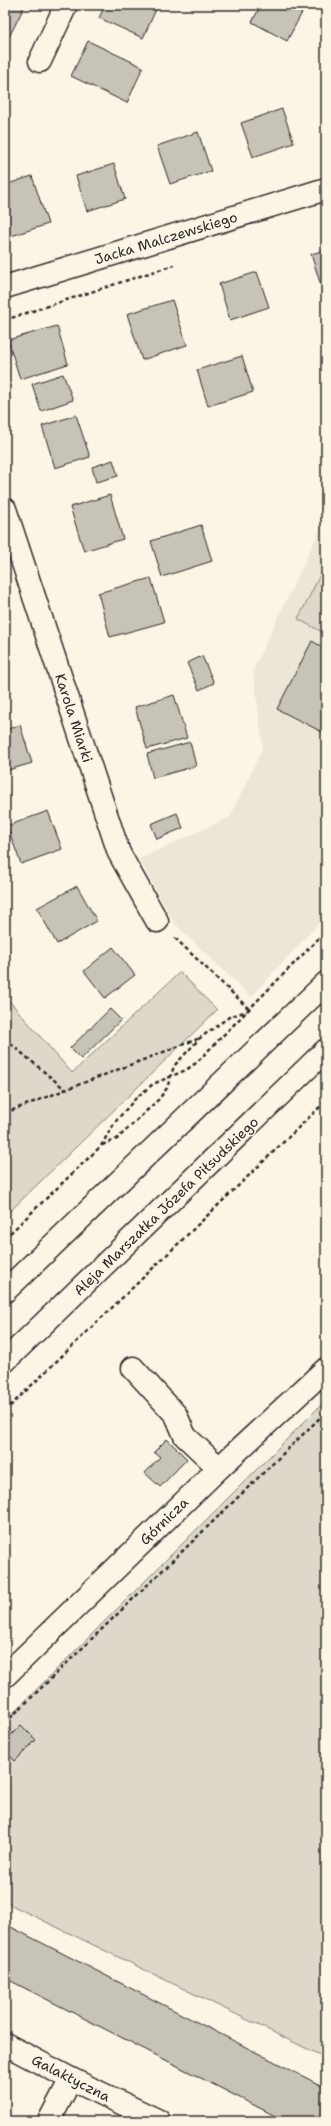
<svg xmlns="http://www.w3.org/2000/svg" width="331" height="2126" font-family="'Shantell Sans',sans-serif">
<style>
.built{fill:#ece6d7}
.green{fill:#ded8ca;stroke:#84827a}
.building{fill:#c8c3b7;stroke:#2b2b2b}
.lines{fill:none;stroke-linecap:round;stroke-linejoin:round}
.minor-casing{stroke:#2b2b2b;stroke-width:25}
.path{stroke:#2b2b2b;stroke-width:2.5;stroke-dasharray:4 3;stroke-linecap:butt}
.minor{stroke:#fcf5e5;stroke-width:22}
.labels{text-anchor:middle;stroke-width:3;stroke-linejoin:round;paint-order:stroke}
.street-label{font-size:14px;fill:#2b2b2b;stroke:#fcf5e5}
</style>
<rect width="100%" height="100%" fill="#fcf5e5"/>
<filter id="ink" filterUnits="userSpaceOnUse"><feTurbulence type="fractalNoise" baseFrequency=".025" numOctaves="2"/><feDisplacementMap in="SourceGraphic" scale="8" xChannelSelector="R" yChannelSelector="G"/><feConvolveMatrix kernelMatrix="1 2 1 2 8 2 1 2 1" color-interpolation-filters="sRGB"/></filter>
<g filter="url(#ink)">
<path class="built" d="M 326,517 L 326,915 L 251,997 L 174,923 L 139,859 L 230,817 L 263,747 L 253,670 Z"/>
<g class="green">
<path d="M 326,563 L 326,634 L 298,619 Z"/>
<path d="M 180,972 L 217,1010 L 5,1216 L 5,996 L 72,1073 Z"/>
<path d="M 326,1400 L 326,2058 L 5,1902 L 5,1721 Z"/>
</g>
<g class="building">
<path d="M 5,5 L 25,5 L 8,39 L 5,37 Z"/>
<path d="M 105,5 L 158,5 L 143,38 L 99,18 Z"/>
<path d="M 261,5 L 306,5 L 287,41 L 252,22 Z"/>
<path d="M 88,41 L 143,67 L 127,103 L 71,76 Z"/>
<path d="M 282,109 L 294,143 L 253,157 L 241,123 Z"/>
<path d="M 198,132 L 211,171 L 170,184 L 157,146 Z"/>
<path d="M 114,164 L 125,199 L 87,211 L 76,176 Z"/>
<path d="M 32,176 L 48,224 L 8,237 L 5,227 L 5,185 Z"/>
<path d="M 326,250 L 326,294 L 324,295 L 311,254 Z"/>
<path d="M 257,272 L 269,307 L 230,320 L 219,284 Z"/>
<path d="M 172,300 L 187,345 L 142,360 L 127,314 Z"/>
<path d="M 57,326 L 68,364 L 20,379 L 8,340 Z"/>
<path d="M 242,356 L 253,392 L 208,406 L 197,370 Z"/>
<path d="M 63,374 L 73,400 L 41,411 L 32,384 Z"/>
<path d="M 76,415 L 90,457 L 55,468 L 42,426 Z"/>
<path d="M 113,460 L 118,476 L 96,482 L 92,467 Z"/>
<path d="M 110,495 L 123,539 L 84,551 L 70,507 Z"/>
<path d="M 201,525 L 212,561 L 162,577 L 151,541 Z"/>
<path d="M 151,578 L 164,622 L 110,637 L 98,593 Z"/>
<path d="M 312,641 L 326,649 L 326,734 L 277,709 Z"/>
<path d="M 202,656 L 214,683 L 199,690 L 187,663 Z"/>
<path d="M 174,695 L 187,738 L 147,749 L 135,707 Z"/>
<path d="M 20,725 L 32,763 L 5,771 L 5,730 Z"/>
<path d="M 190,742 L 196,766 L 153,778 L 147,754 Z"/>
<path d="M 48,811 L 62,849 L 21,864 L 7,826 Z"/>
<path d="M 177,813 L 183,828 L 157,839 L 151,824 Z"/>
<path d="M 77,886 L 97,921 L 57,944 L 37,908 Z"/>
<path d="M 113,947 L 135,975 L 105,998 L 84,971 Z"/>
<path d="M 110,1009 L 121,1020 L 81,1059 L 70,1048 Z"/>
<path d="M 167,1439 L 187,1459 L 160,1487 L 145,1473 L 160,1457 L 154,1452 Z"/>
<path d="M 21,1725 L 36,1740 L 15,1761 L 5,1751 L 5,1741 Z"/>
<path d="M 5,1924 L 326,2088 L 326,2121 L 285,2121 L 5,1978 Z"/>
</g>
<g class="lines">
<g class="minor-casing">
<g id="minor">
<path d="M 40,61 L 66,5"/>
<path d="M 5,287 L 326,189"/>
<path d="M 5,509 L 119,853 L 157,921"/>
<path d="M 5,1291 L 326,983"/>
<path d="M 5,1361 L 326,1050"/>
<path d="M 133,1368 L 176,1415 L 185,1436 L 219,1468"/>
<path d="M 5,1676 L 219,1468 L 326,1369"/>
<path d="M 5,2044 L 71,2079 L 159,2121"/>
<path d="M 49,2121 L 71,2079"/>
</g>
</g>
<g class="path">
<path d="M 5,320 L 174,265"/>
<path d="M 175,938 L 250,1010"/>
<path d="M 5,1039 L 66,1090"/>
<path d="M 5,1113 L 200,1038"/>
<path d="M 102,1145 L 117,1139 L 159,1099 L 167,1088 L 174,1066 L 200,1038 L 229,1017 L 247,1011"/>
<path d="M 5,1238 L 101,1146 L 115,1122 L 136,1098 L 153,1084 L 186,1070 L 196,1063 L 326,931"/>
<path d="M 5,1411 L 326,1101"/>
<path d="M 5,1723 L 326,1412"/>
</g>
<use href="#minor" class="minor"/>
</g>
</g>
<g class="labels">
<g class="street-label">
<text transform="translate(166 238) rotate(-17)" y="5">Jacka Malczewskiego</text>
<text transform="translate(74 718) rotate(72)" y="5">Karola Miarki</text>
<text transform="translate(166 1206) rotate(-44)" y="5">Aleja Marszałka Józefa Piłsudskiego</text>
<text transform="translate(164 1521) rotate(-44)" y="5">Górnicza</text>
<text transform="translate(71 2078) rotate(27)" y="5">Galaktyczna</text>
</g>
</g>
<rect width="331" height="2126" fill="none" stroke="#fcf5e5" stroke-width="20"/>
<rect x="10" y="10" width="311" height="2106" fill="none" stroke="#2b2b2b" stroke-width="1.5" filter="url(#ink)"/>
</svg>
